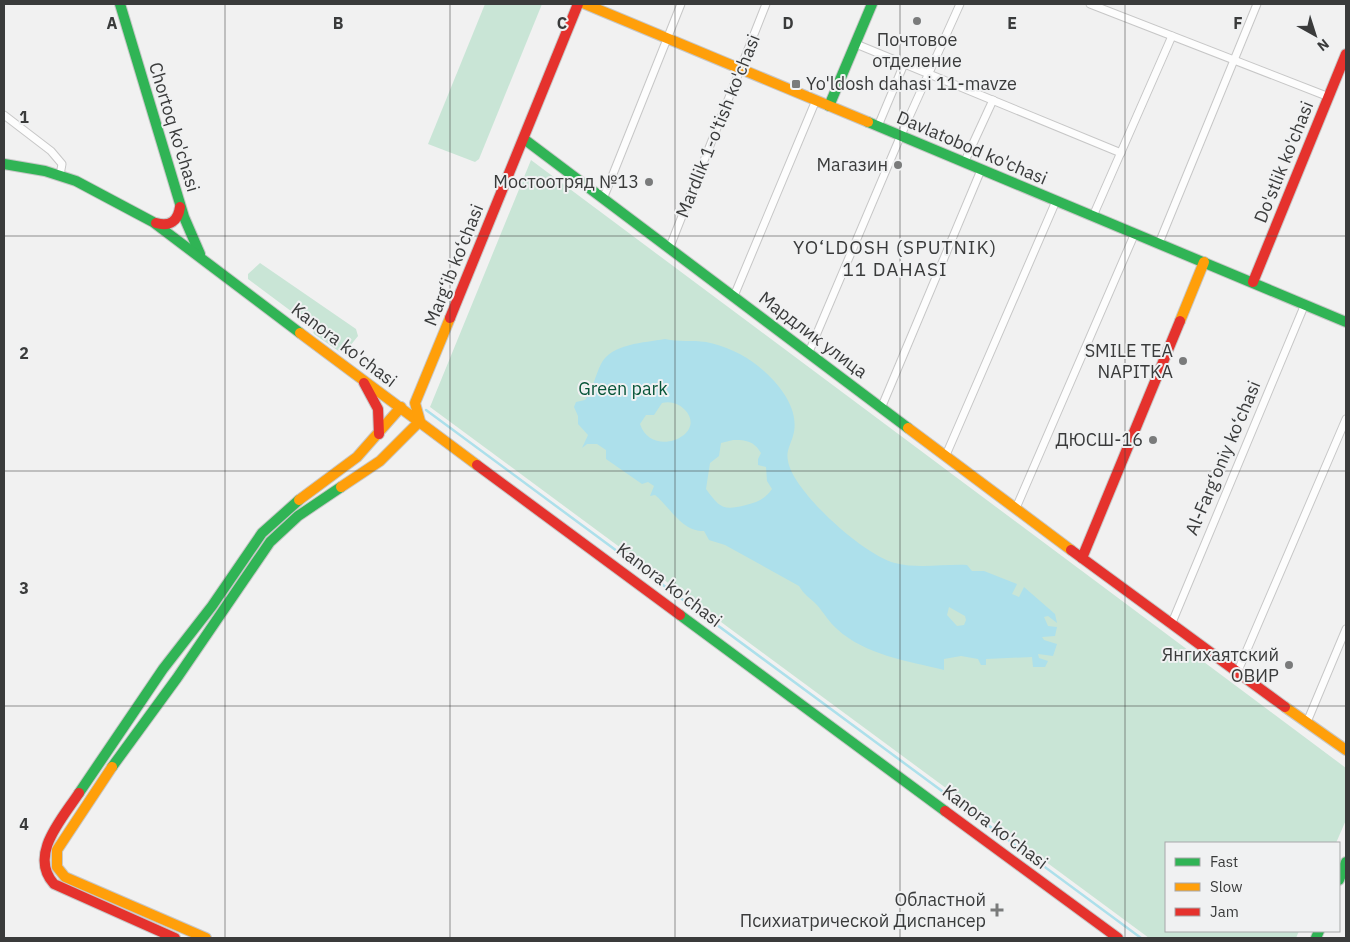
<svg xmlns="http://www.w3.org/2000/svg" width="1350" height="942" font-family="'IBM Plex Sans',sans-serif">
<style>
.green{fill:#c9e5d6}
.water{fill:#ade0eb;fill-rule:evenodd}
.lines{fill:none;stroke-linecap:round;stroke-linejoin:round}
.stream{stroke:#ade0eb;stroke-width:2.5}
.street-casing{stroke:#c7c7c7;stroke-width:9}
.fast-casing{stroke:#c7c7c7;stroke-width:12}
.slow-casing{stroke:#c7c7c7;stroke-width:12}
.jam-casing{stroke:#c7c7c7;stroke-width:12}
.street{stroke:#fdfdfd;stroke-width:7}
.fast{stroke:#30b455;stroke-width:10}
.slow{stroke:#ff9f0a;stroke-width:10}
.jam{stroke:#e5322d;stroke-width:10}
.grid{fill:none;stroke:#3a3b3b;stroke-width:1;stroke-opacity:0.55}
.poi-dot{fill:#7a7b7b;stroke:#f0f1f2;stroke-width:2}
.labels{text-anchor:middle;stroke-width:4;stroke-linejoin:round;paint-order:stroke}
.poi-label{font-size:18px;fill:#3a3b3b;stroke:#f0f1f2;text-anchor:end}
.street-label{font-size:18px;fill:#3a3b3b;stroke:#f0f1f2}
.park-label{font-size:18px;fill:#085539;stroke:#f0f1f2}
.neighbourhood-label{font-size:19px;letter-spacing:1px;fill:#3a3b3b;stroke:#f0f1f2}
.grid-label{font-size:16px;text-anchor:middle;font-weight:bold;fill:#3a3b3b;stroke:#f0f1f2;stroke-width:4;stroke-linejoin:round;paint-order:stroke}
</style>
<rect width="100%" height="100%" fill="#f1f1f1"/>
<g class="green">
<path d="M 485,4 L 542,4 L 479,159 L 475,162 L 428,144 Z"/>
<path d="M 531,160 L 1346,768 L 1346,820 L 1336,843 L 1166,843 L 1166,931 L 1299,931 L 1296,938 L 1149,938 L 430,407 Z"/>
<path d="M 260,263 L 356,329 L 358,336 L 346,351 L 340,352 L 314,334 L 311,326 L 248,279 L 248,274 Z"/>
</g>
<path class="water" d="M 665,339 C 679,342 692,340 706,342 C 723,345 745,355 758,366 C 778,382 801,409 793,436 C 790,446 786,451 788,461 C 793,492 865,556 895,563 C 918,569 943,564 967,565 L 972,571 L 984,571 L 1017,584 L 1012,594 L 1019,597 L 1024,587 L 1055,614 L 1057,623 L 1048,616 L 1044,617 L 1048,626 L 1057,627 L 1055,636 L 1042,637 L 1044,640 L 1057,644 L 1053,656 L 1038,654 L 1039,658 L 1048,661 L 1045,667 L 1033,667 L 1032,657 L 986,659 L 986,665 L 981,665 L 978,659 L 961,656 L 944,659 L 944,670 C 908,661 865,655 837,629 C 829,622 824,613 817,605 C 810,598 804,595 799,586 L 725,545 L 709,540 L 704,531 C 682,532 670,507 655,495 L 650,496 L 654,486 L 648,482 L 642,484 L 606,459 L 606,450 L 597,444 L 587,444 L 582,448 L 588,435 L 578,424 L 578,416 L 574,407 L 576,402 L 585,400 C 593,389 595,376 601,364 C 612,343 644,343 665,339 ZM 662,403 C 670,401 678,403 684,409 C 710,434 652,460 640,424 L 646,415 L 654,415 ZM 733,440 C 746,440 754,441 761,453 L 758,459 L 758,465 L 766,467 L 767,481 L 772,489 C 765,499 758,502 746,505 C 723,511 720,508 706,489 L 710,463 L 719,456 L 721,443 ZM 949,607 L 965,616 L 966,620 L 964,625 L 957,626 L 947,615 Z"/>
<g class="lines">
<path class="stream" d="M 426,410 L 1141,938"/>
<g class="street-casing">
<g id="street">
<path d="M 1090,4 L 1329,97"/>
<path d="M 856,44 L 1121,153"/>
<path d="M 4,115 L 51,151 L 62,164 L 60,175"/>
<path d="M 878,126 L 904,64"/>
<path d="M 964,163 L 993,100"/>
<path d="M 603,199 L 681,4"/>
<path d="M 1093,216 L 1172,36"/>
<path d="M 1159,243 L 1257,4"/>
<path d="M 669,249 L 766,4"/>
<path d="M 734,296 L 816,100"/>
<path d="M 809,352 L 901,135 L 960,4"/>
<path d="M 882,406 L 981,170"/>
<path d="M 946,455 L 1056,201"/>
<path d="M 1016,508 L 1135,233"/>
<path d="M 1171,625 L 1305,304"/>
<path d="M 1237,673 L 1346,419"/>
<path d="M 1307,722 L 1346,629"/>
</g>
</g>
<g class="fast-casing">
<g id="fast">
<path d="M 120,4 L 184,217 L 200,254"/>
<path d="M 829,106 L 872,4"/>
<path d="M 868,122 L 1346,322"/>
<path d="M 524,139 L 908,428"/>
<path d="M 4,164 L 45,171 L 76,181 L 153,222 L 300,333"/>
<path d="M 680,615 L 945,811"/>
<path d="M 112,767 L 177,678 L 270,542 L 298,516 L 341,487"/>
<path d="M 79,793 L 163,669 L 212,606 L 262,533 L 299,500"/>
<path d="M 1339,880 L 1346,862"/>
<path d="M 1316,938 L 1319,931"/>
</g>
</g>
<g class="slow-casing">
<g id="slow">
<path d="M 585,4 L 868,122"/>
<path d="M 1180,321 L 1204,262"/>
<path d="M 300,333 L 477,465"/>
<path d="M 908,428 L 1071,550"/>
<path d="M 341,487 L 380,461 L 420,421 L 415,403 L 450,318"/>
<path d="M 299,500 L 357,457 L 401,407"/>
<path d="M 1285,707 L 1346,750"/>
<path d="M 112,767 L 57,850 L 57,867 L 65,877 L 206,938"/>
</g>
</g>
<g class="jam-casing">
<g id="jam">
<path d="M 156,223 C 170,227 178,221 180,207"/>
<path d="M 1253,282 L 1346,54"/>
<path d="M 450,318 L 578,4"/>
<path d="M 364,383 L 378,409 L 379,434"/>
<path d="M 477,465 L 680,615"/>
<path d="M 1071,550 L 1285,707"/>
<path d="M 1082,558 L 1180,321"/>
<path d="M 79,793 C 62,819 28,855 54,884 L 175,938"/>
<path d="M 945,811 L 1118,938"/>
</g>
</g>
<use href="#street" class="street"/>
<use href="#fast" class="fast"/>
<use href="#slow" class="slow"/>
<use href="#jam" class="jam"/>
</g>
<path class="grid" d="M 225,4 L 225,938M 450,4 L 450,938M 675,4 L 675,938M 900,4 L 900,938M 1125,4 L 1125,938M 4,236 L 1346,236M 4,471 L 1346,471M 4,706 L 1346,706"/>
<g class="poi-dot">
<circle cx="917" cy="21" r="5"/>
<rect x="791" y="79" width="10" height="10" rx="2.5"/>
<circle cx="898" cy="165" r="5"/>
<circle cx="649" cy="182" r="5"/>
<circle cx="1183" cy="361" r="5"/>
<circle cx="1153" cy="440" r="5"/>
<circle cx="1289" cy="665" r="5"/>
<path d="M994.5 902.5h5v5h5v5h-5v5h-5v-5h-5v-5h5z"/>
</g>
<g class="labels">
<g class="poi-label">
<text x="917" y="46" text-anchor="middle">Почтовое<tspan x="917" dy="21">отделение</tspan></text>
<text x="806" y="90" text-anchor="start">Yo'ldosh dahasi 11-mavze</text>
<text x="888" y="171">Магазин</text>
<text x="639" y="188">Мостоотряд №13</text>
<text x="1173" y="357">SMILE TEA<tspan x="1173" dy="21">NAPITKA</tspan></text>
<text x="1143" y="446">ДЮСШ-16</text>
<text x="1279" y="661">Янгихаятский<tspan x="1279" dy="21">ОВИР</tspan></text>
<text x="986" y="906">Областной<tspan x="986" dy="21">Психиатрической Диспансер</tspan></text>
</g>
<g class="street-label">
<text transform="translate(718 126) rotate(-68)" y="6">Mardlik 1-o'tish ko'chasi</text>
<text transform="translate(174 127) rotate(73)" y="6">Chortoq ko'chasi</text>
<text transform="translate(972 148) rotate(23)" y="6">Davlatobod ko'chasi</text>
<text transform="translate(1284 162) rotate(-68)" y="6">Do'stlik ko'chasi</text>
<text transform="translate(454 265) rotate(-68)" y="6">Marg‘ib ko‘chasi</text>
<text transform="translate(813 335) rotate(37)" y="6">Мардлик улица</text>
<text transform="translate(344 345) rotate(37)" y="6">Kanora ko'chasi</text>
<text transform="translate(1223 458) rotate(-67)" y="6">Al-Farg‘oniy ko‘chasi</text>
<text transform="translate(669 585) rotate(37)" y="6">Kanora ko'chasi</text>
<text transform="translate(995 827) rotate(37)" y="6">Kanora ko'chasi</text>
</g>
<g class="park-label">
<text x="623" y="395">Green park</text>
</g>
<g class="neighbourhood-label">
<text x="895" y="254">YO‘LDOSH (SPUTNIK)<tspan x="895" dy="22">11 DAHASI</tspan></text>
</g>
</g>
<g class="grid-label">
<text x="112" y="29">A</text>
<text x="338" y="29">B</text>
<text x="562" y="29">C</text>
<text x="788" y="29">D</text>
<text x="1012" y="29">E</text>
<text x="1238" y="29">F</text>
<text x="24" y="123">1</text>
<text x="24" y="359">2</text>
<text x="24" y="594">3</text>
<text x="24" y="830">4</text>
</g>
<rect width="1350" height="942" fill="none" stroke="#3a3b3b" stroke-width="10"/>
<rect x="1165" y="842" width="175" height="90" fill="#f0f1f2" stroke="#a7a8a9"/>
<rect x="1175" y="858" width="25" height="8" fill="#30b455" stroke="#a7a8a9"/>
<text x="1210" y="867" font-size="15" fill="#3a3b3b">Fast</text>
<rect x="1175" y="883" width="25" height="8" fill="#ff9f0a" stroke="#a7a8a9"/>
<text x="1210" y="892" font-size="15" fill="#3a3b3b">Slow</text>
<rect x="1175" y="908" width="25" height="8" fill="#e5322d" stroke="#a7a8a9"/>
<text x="1210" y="917" font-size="15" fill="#3a3b3b">Jam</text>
<g transform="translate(1315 35) rotate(141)" stroke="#f0f1f2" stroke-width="4" paint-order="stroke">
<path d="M0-4L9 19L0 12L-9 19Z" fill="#3a3b3b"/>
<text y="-8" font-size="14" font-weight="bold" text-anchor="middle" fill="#3a3b3b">N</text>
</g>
</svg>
